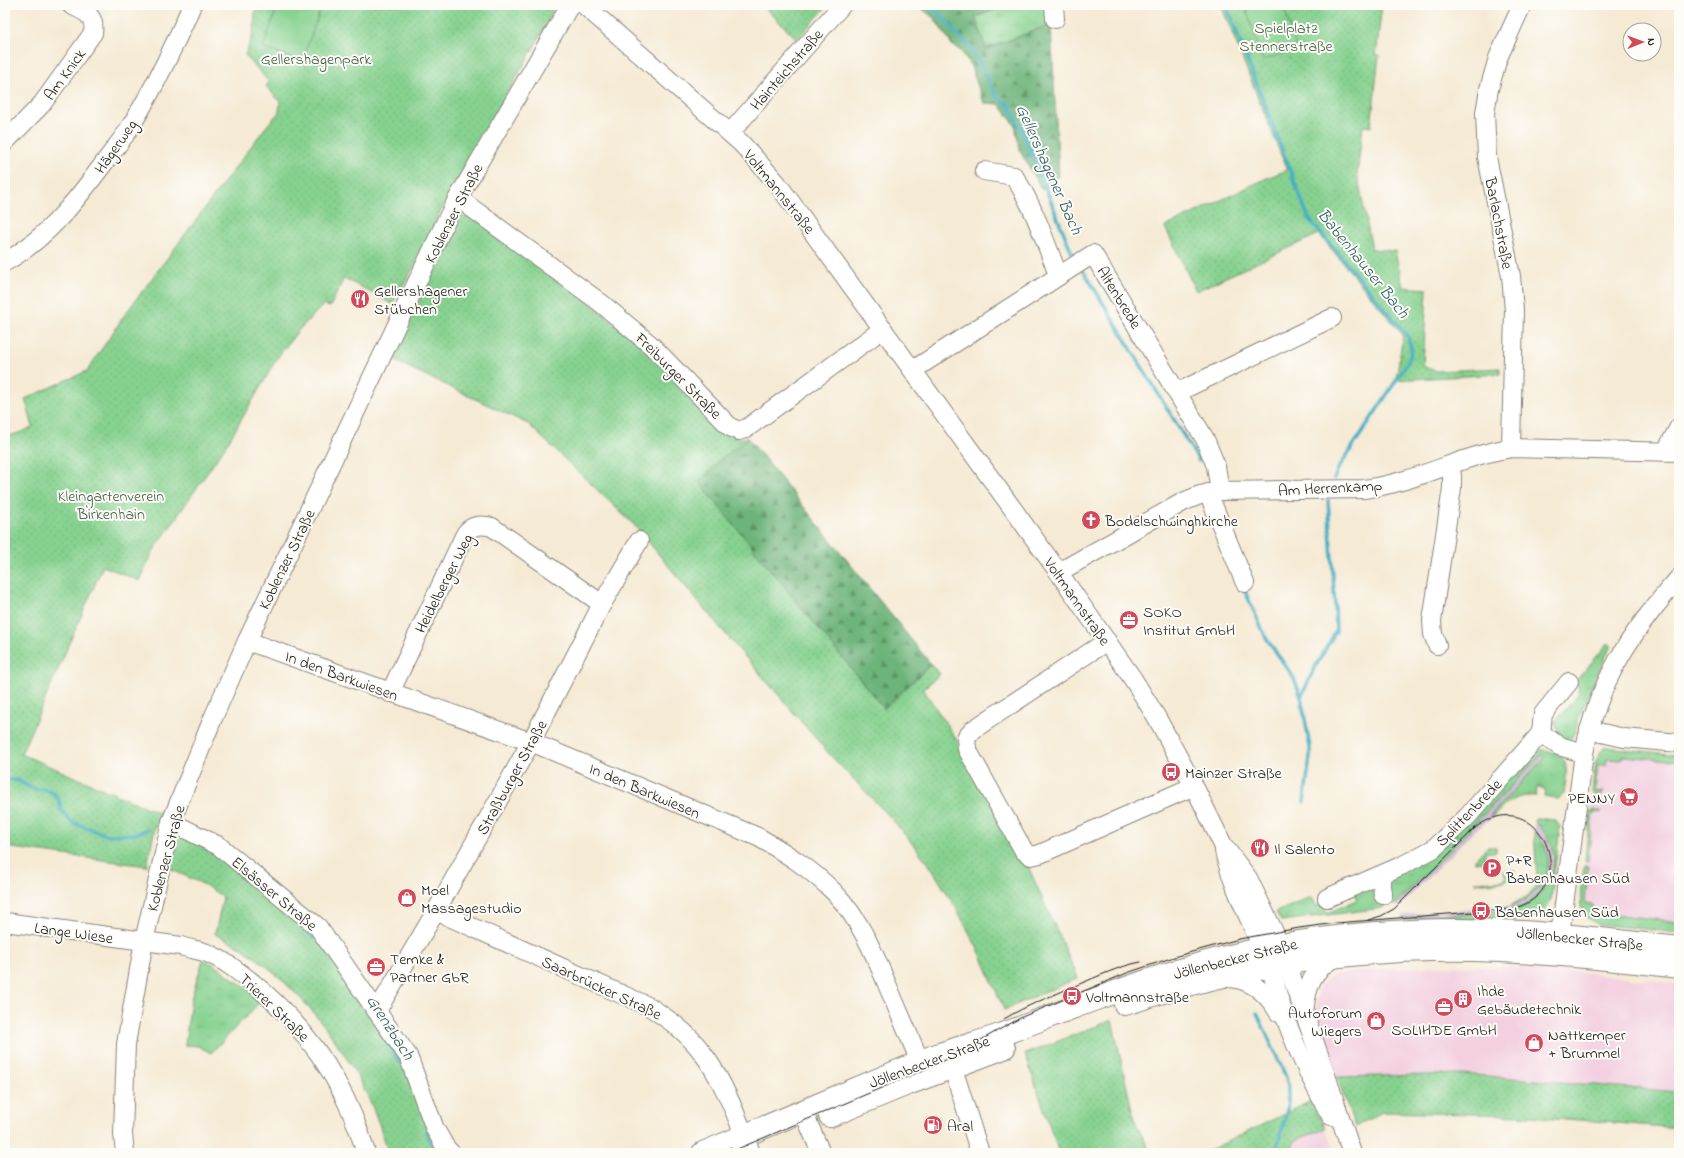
<svg xmlns="http://www.w3.org/2000/svg" width="1684" height="1158" font-family="'Indie Flower',sans-serif">
<style>
.built{fill:#f3cfe0}
.railway{fill:#cfbdcf}
.grass{fill:url(#grass-tufts);stroke:#527756}
.forest{fill:url(#forest-firs);stroke:#44684b}
.park{fill:url(#park-dots);stroke:#527756}
.pitch{fill:#87d290;stroke:#527756}
.lines{fill:none;stroke-linecap:round;stroke-linejoin:round}
.stream{stroke:#45aec5;stroke-width:3.5}
.minor-casing{stroke:#888378;stroke-width:20}
.major-casing{stroke:#888378;stroke-width:24}
.minor{stroke:#fff;stroke-width:18}
.major{stroke:#fff;stroke-width:22}
.tram{stroke:#1c1c1c;stroke-width:1}
.labels{text-anchor:middle;stroke-width:4;stroke-linejoin:round;paint-order:stroke}
.park-label{font-size:16px;fill:#415c45;stroke:#fdfcf7}
.street-label{font-size:16px;fill:#1c1c1c;stroke:#fdfcf7}
.poi-label{font-size:16px;fill:#1c1c1c;stroke:#fdfcf7;text-anchor:start}
.water-label{font-size:17px;font-style:italic;fill:#2e5e68;stroke:#fdfcf7}
</style>
<defs>
<pattern id="grass-tufts" width="24" height="20" patternUnits="userSpaceOnUse"><rect width="24" height="20" fill="#87d290"/><path d="M3 7l-1-3M5 7V3M7 7l1-3M15 17l-1-3M17 17v-4M19 17l1-3" fill="none" stroke="#74b47c"/></pattern>
<pattern id="forest-firs" width="22" height="20" patternUnits="userSpaceOnUse"><rect width="22" height="20" fill="#6db47a"/><path d="M5 1l3.5 6h-7zM16 11l3.5 6h-7z" fill="#599263"/></pattern>
<pattern id="park-dots" width="8" height="8" patternUnits="userSpaceOnUse"><rect width="8" height="8" fill="#87d290"/><path d="M2 2h.1M6 6h.1" fill="none" stroke="#74b47c" stroke-width="1.8" stroke-linecap="round"/></pattern>
</defs>
<rect width="100%" height="100%" fill="#fdfcf7"/>
<filter id="ink" filterUnits="userSpaceOnUse"><feTurbulence type="fractalNoise" baseFrequency=".025" numOctaves="2"/><feDisplacementMap in="SourceGraphic" scale="8" xChannelSelector="R" yChannelSelector="G"/><feConvolveMatrix kernelMatrix="1 2 1 2 8 2 1 2 1" color-interpolation-filters="sRGB"/></filter>
<filter id="wash" filterUnits="userSpaceOnUse"><feTurbulence type="fractalNoise" baseFrequency=".012" numOctaves="4" result="noise"/><feDisplacementMap in="SourceGraphic" scale="16" xChannelSelector="R" yChannelSelector="G"/><feGaussianBlur stdDeviation="0.9" result="paint"/><feColorMatrix in="noise" values="0 0 0 0 0 0 0 0 0 0 0 0 0 0 0 0 0 1.4 0 .05"/><feComposite in="paint" operator="in"/></filter>
<g filter="url(#wash)">
<rect width="100%" height="100%" fill="#f5ead4"/>
<g class="built">
<path d="M 1606,747 L 1679,755 L 1679,933 L 1598,924 L 1591,921 L 1585,917 L 1581,909 L 1580,901 L 1592,792 L 1598,756 L 1603,749 Z"/>
<path d="M 1436,966 L 1508,967 L 1573,971 L 1679,984 L 1679,1092 L 1463,1074 L 1337,1077 L 1320,1031 L 1316,1014 L 1318,991 L 1325,980 L 1337,974 L 1383,969 Z"/>
<path d="M 1325,1128 L 1336,1153 L 1288,1153 L 1296,1140 Z"/>
</g>
<g class="railway">
<path d="M 1542,754 L 1545,757 L 1491,815 L 1496,815 L 1473,832 L 1399,907 L 1395,904 L 1434,866 Z"/>
<path d="M 1534,821 L 1546,834 L 1551,845 L 1553,862 L 1549,881 L 1542,893 L 1536,899 L 1521,908 L 1507,911 L 1402,919 L 1402,915 L 1511,906 L 1527,900 L 1545,879 L 1548,869 L 1547,850 L 1534,831 Z"/>
</g>
<g class="grass">
<path d="M 1008,5 L 1045,5 L 1048,26 L 986,49 L 975,17 Z"/>
<path d="M 1608,643 L 1611,645 C 1601,667 1590,689 1581,712 C 1578,720 1576,732 1571,738 L 1566,738 L 1560,735 L 1555,722 L 1579,694 L 1578,685 L 1575,682 Z"/>
<path d="M 1606,747 L 1679,755 L 1679,761 L 1623,756 L 1622,760 L 1607,759 L 1606,765 L 1598,765 L 1595,791 L 1603,792 L 1603,794 L 1601,796 L 1594,795 L 1592,792 C 1594,779 1593,754 1606,747 Z"/>
<path d="M 1540,750 C 1572,751 1567,770 1564,794 L 1557,799 L 1544,797 L 1545,789 L 1537,787 L 1536,796 C 1523,795 1512,798 1503,807 C 1498,812 1497,814 1490,816 L 1545,757 L 1542,754 L 1434,866 L 1395,904 L 1391,901 L 1382,908 L 1281,921 L 1276,912 L 1312,897 L 1316,906 L 1323,904 L 1327,913 L 1357,900 L 1353,891 L 1364,887 L 1374,888 L 1388,880 L 1534,751 Z"/>
<path d="M 1593,810 L 1601,811 L 1601,813 L 1593,812 L 1588,861 L 1585,861 L 1590,811 Z"/>
<path d="M 1535,818 L 1555,820 L 1560,827 L 1551,899 L 1544,913 L 1539,917 L 1528,920 L 1402,919 L 1507,911 C 1538,906 1560,878 1552,846 C 1549,836 1541,828 1534,821 Z"/>
<path d="M 1534,831 C 1561,859 1547,895 1511,906 C 1523,896 1532,899 1537,881 Z"/>
<path d="M 1487,847 L 1496,847 L 1496,852 L 1485,852 L 1485,862 L 1475,862 L 1475,859 Z"/>
<path d="M 1584,866 L 1588,866 L 1585,903 L 1593,904 L 1593,912 L 1679,922 L 1679,933 L 1598,924 C 1572,915 1582,888 1584,866 Z"/>
<path d="M 1516,870 C 1511,886 1488,882 1475,883 L 1475,882 L 1505,880 L 1504,871 Z"/>
<path d="M 203,960 L 215,965 L 262,1000 L 211,1053 L 198,1046 L 185,1045 L 191,999 Z"/>
</g>
<g class="forest">
<path d="M 917,5 L 1000,5 L 1002,7 L 975,17 L 986,49 L 1051,24 L 1059,177 L 1042,190 L 1020,151 L 1015,125 L 999,104 L 984,103 L 970,64 L 961,51 L 952,45 L 934,18 Z"/>
<path d="M 748,438 L 931,664 L 884,709 L 699,482 L 718,461 Z"/>
</g>
<g class="park">
<path d="M 256,5 L 555,5 L 548,22 L 439,214 L 418,260 L 392,304 L 344,278 L 330,307 L 323,305 L 297,332 L 278,357 L 227,444 L 152,553 L 140,581 L 103,566 L 21,754 L 157,812 L 162,812 L 156,823 L 147,866 L 5,847 L 5,437 L 19,433 L 33,427 L 25,399 L 87,371 L 126,313 L 265,128 L 279,112 L 280,102 L 266,86 L 269,82 L 245,55 L 253,34 Z"/>
<path d="M 762,5 L 828,5 L 797,39 Z"/>
<path d="M 1221,5 L 1382,5 L 1376,55 L 1379,55 L 1371,127 L 1363,126 L 1357,174 L 1372,249 L 1395,251 L 1403,287 L 1427,289 L 1423,366 L 1436,371 L 1500,368 L 1500,374 L 1396,380 L 1403,335 L 1319,234 L 1196,291 L 1165,227 L 1267,178 L 1287,170 Z"/>
<path d="M 463,209 L 573,289 L 652,354 L 736,438 L 748,438 L 718,461 L 699,482 L 884,709 L 931,664 L 940,674 L 923,689 L 955,737 L 1027,864 L 1078,978 L 1004,1010 L 981,955 L 955,906 L 928,863 L 892,819 L 831,756 L 716,623 L 635,526 L 528,424 L 391,359 Z"/>
<path d="M 178,832 L 219,853 L 314,932 L 402,1059 L 436,1153 L 388,1153 C 368,1073 310,994 242,948 C 234,943 224,939 215,934 L 223,897 L 205,885 L 170,869 L 174,844 Z"/>
<path d="M 1112,1020 L 1134,1119 L 1151,1153 L 1059,1153 L 1025,1054 Z"/>
<path d="M 1463,1074 L 1679,1092 L 1679,1128 L 1516,1115 L 1382,1112 L 1355,1127 L 1337,1077 Z"/>
<path d="M 1311,1101 L 1325,1128 L 1296,1140 L 1288,1153 L 1204,1153 Z"/>
</g>
<g class="pitch">
<path d="M 278,5 L 322,5 L 302,61 L 263,48 Z"/>
<path d="M 1245,5 L 1283,5 L 1297,49 L 1263,60 Z"/>
</g>
<g class="lines">
<g class="stream">
<path d="M 928,5 L 940,15 L 967,45 L 979,61 L 996,96 L 1009,105 L 1020,126 L 1072,253"/>
<path d="M 1226,5 L 1309,219 L 1406,334 C 1413,348 1413,353 1405,367 L 1338,469 L 1334,479"/>
<path d="M 1083,270 L 1199,461"/>
<path d="M 1244,589 L 1266,638 L 1294,678 L 1301,697 L 1310,747 L 1310,757 L 1304,802"/>
<path d="M 1301,697 L 1315,667 L 1336,631 L 1335,605 L 1328,500"/>
<path d="M 5,781 C 17,776 24,786 35,789 C 38,790 42,789 45,789 C 55,792 61,800 61,810 L 71,822 L 107,835 L 135,834 L 146,830"/>
<path d="M 294,919 L 315,938"/>
<path d="M 1257,1013 L 1286,1077 C 1293,1102 1282,1129 1275,1153"/>
<path d="M 380,1032 L 402,1065"/>
<path d="M 426,1131 L 435,1153"/>
</g>
</g>
</g>
<g filter="url(#ink)">
<g class="lines">
<g class="minor-casing">
<g id="minor">
<path d="M 584,5 L 741,143 L 777,183 L 1057,570 L 1133,679 L 1157,718 L 1194,786 L 1223,845 L 1248,878 L 1274,932 L 1287,964 L 1324,1069 L 1352,1153"/>
<path d="M 1054,5 L 1055,19"/>
<path d="M 730,133 L 842,5"/>
<path d="M 5,142 L 42,104 L 93,33 C 96,15 85,12 71,5"/>
<path d="M 984,171 L 1014,176 C 1034,207 1045,241 1058,275"/>
<path d="M 458,198 L 601,303 L 652,346 L 730,427 L 739,431 L 747,428 L 883,329"/>
<path d="M 5,262 C 43,241 72,206 98,171 C 107,159 116,147 125,135 C 152,94 173,49 192,5"/>
<path d="M 913,370 L 1093,254 L 1205,439 L 1216,466 L 1220,491"/>
<path d="M 1178,392 L 1332,318"/>
<path d="M 1511,448 L 1514,310 L 1511,276 L 1487,157 L 1485,113 L 1489,89 L 1498,58 L 1522,5"/>
<path d="M 1666,451 L 1679,427"/>
<path d="M 1208,493 L 1245,583"/>
<path d="M 1059,572 L 1183,502 L 1200,495 L 1220,491 L 1364,489 C 1415,483 1460,456 1511,448 L 1679,452"/>
<path d="M 247,641 L 531,742 L 758,837 C 786,853 811,869 834,892 C 860,919 875,955 889,989 C 901,1017 913,1045 925,1073"/>
<path d="M 1107,641 L 974,729 L 966,738 L 967,749 L 1024,851 L 1031,856 L 1040,854 L 1194,786"/>
<path d="M 1437,645 L 1433,634 L 1432,621 L 1452,488 L 1452,476 L 1450,465"/>
<path d="M 390,693 L 464,536 C 470,525 480,524 492,527 L 602,604"/>
<path d="M 1589,730 L 1624,738 L 1679,743"/>
<path d="M 1541,733 L 1543,714 L 1569,682"/>
<path d="M 171,822 L 219,846 L 318,927 L 408,1056 L 435,1129 L 446,1148 L 451,1153"/>
<path d="M 1224,851 C 1234,892 1255,928 1270,967 C 1275,980 1277,995 1282,1008 C 1294,1045 1312,1082 1331,1116"/>
<path d="M 1381,875 L 1383,895"/>
<path d="M 1327,898 L 1401,866 L 1433,849 L 1467,817 L 1541,733 L 1559,746 L 1584,753"/>
<path d="M 436,911 L 650,1007 C 668,1019 688,1033 701,1051 C 723,1079 737,1117 750,1150"/>
<path d="M 5,922 L 181,946 C 189,949 199,950 207,953 C 224,960 239,972 253,983 C 309,1029 346,1084 366,1153"/>
<path d="M 1560,935 L 1584,753 C 1598,681 1631,632 1679,578"/>
<path d="M 1225,978 C 1250,977 1267,993 1279,1013"/>
<path d="M 377,1011 L 436,911 L 531,742 L 602,604 L 639,541"/>
<path d="M 1304,1012 C 1307,986 1312,968 1337,957"/>
<path d="M 949,1056 L 980,1153"/>
<path d="M 803,1111 L 821,1153"/>
<path d="M 125,1153 L 123,1134 L 126,1044 L 144,941 L 171,822 L 213,718 L 247,641 L 445,223 L 458,198 L 570,5"/>
</g>
</g>
<g class="major-casing">
<g id="major">
<path d="M 1125,1004 C 1236,966 1356,948 1474,950 C 1542,952 1611,959 1679,967"/>
<path d="M 830,1116 L 905,1085 L 1004,1048"/>
<path d="M 703,1153 L 934,1056 C 957,1048 980,1042 1003,1034 C 1094,1000 1185,962 1281,945 C 1360,931 1442,927 1522,932 C 1575,935 1627,942 1679,948"/>
</g>
</g>
<use href="#minor" class="minor"/>
<use href="#major" class="major"/>
<g class="tram">
<path d="M 1004,1019 C 1027,1005 1052,996 1077,985 C 1097,977 1119,966 1141,962"/>
<path d="M 717,1153 L 731,1147"/>
<path d="M 728,1153 L 940,1063 L 1022,1017 L 1127,973 L 1177,956 L 1239,939 L 1299,928 L 1336,923 L 1510,909 C 1587,894 1541,778 1475,828 L 1394,909 L 1381,916 L 1368,920"/>
</g>
</g>
</g>
<defs>
<g id="restaurant-disc" transform="scale(1)"><circle r="9.5" fill="#d1495b" stroke="#fdfcf7"/><path d="M-5-6h1v4h1v-4h1v4h1v-4h1v5L-1.5 .5V6h-2V.5L-5-1ZM5-6V6H3V1.5H1.5Q1.5-4 5-6Z" fill="#fff"/></g>
<g id="church-disc" transform="scale(1)"><circle r="9.5" fill="#d1495b" stroke="#fdfcf7"/><path d="M-1.2-6h2.4v3.5h3.3v2.4h-3.3V6h-2.4V-.1h-3.3v-2.4h3.3Z" fill="#fff"/></g>
<g id="office-disc" transform="scale(1)"><circle r="9.5" fill="#d1495b" stroke="#fdfcf7"/><path d="M-6-3h4V-5.5h4V-3h4V5H-6ZM-1-4.5V-3h2v-1.5ZM-6 0V1H6V0Z" fill="#fff"/></g>
<g id="bus-disc" transform="scale(1)"><circle r="9.5" fill="#d1495b" stroke="#fdfcf7"/><path d="M-5-6H5V4H4V6H2V4H-2V6H-4V4H-5ZM-3.5-4V0h7V-4ZM-3.5 1.2v1.5H-2V1.2ZM2 1.2v1.5H3.5V1.2Z" fill="#fff"/></g>
<g id="supermarket-disc" transform="scale(1)"><circle r="9.5" fill="#d1495b" stroke="#fdfcf7"/><path d="M-6-5.5h2.5l.6 2H6L4.5 2H-2.5L-4.4-4H-6ZM-1.5 3.2a1.3 1.3 0 1 0 .1 0ZM3 3.2a1.3 1.3 0 1 0 .1 0Z" fill="#fff"/></g>
<g id="parking-disc" transform="scale(1)"><circle r="9.5" fill="#d1495b" stroke="#fdfcf7"/><path d="M-3.5-5.5H1a3.5 3.5 0 0 1 0 7H-1V5.5H-3.5ZM-1-3.4V-.6H.8a1.4 1.4 0 0 0 0-2.8Z" fill="#fff"/></g>
<g id="shop-disc" transform="scale(1)"><circle r="9.5" fill="#d1495b" stroke="#fdfcf7"/><path d="M-5-2.5h2.3a2.7 3.5 0 0 1 5.4 0H5L5.5 6h-11ZM-1.5-2.5h3a1.5 2.3 0 0 0-3 0Z" fill="#fff"/></g>
<g id="building-disc" transform="scale(1)"><circle r="9.5" fill="#d1495b" stroke="#fdfcf7"/><path d="M-4-6H4V6H1V3H-1V6H-4ZM-2.5-4.3h1.7v1.8h-1.7ZM.8-4.3h1.7v1.8H.8ZM-2.5-1h1.7V.8h-1.7ZM.8-1h1.7V.8H.8Z" fill="#fff"/></g>
<g id="fuel-disc" transform="scale(1)"><circle r="9.5" fill="#d1495b" stroke="#fdfcf7"/><path d="M-5.5-6h7V0h2V4h1.3V-2.5L3-4.5l.8-.8L6-3V5H2.5V1h-1V6h-7ZM-4.2-4.7v3.2H.2V-4.7Z" fill="#fff"/></g>
</defs>
<g fill-rule="evenodd">
<use href="#restaurant-disc" x="360" y="299"/>
<use href="#church-disc" x="1091" y="520"/>
<use href="#office-disc" x="1129" y="620"/>
<use href="#bus-disc" x="1171" y="772"/>
<use href="#supermarket-disc" x="1629" y="797"/>
<use href="#restaurant-disc" x="1260" y="848"/>
<use href="#parking-disc" x="1492" y="868"/>
<use href="#shop-disc" x="407" y="898"/>
<use href="#bus-disc" x="1481" y="911"/>
<use href="#office-disc" x="376" y="967"/>
<use href="#bus-disc" x="1072" y="996"/>
<use href="#building-disc" x="1463" y="999"/>
<use href="#office-disc" x="1444" y="1007"/>
<use href="#shop-disc" x="1376" y="1021"/>
<use href="#shop-disc" x="1534" y="1043"/>
<use href="#fuel-disc" x="933" y="1125"/>
</g>
<g class="labels">
<g class="park-label">
<text x="1286" y="33">Spielplatz<tspan x="1286" dy="18">Stennerstraße</tspan></text>
<text x="316" y="64">Gellershagenpark</text>
<text x="111" y="501">Kleingartenverein<tspan x="111" dy="18">Birkenhain</tspan></text>
</g>
<g class="street-label">
<text transform="translate(786 69) rotate(-49)" y="6">Hainteichstraße</text>
<text transform="translate(64 74) rotate(-54)" y="6">Am Knick</text>
<text transform="translate(115 146) rotate(-55)" y="6">Hägerweg</text>
<text transform="translate(780 191) rotate(51)" y="6">Voltmannstraße</text>
<text transform="translate(453 213) rotate(-63)" y="6">Koblenzer Straße</text>
<text transform="translate(1500 223) rotate(79)" y="6">Barlachstraße</text>
<text transform="translate(1120 297) rotate(58)" y="6">Altenbrede</text>
<text transform="translate(679 375) rotate(45)" y="6">Freiburger Straße</text>
<text transform="translate(1330 487) rotate(-3)" y="6">Am Herrenkamp</text>
<text transform="translate(286 559) rotate(-64)" y="6">Koblenzer Straße</text>
<text transform="translate(443 583) rotate(-63)" y="6">Heidelberger Weg</text>
<text transform="translate(1078 601) rotate(55)" y="6">Voltmannstraße</text>
<text transform="translate(342 675) rotate(20)" y="6">In den Barkwiesen</text>
<text transform="translate(511 777) rotate(-61)" y="6">Straßburger Straße</text>
<text transform="translate(645 790) rotate(23)" y="6">In den Barkwiesen</text>
<text transform="translate(1468 812) rotate(-46)" y="6">Splittenbrede</text>
<text transform="translate(165 858) rotate(-75)" y="6">Koblenzer Straße</text>
<text transform="translate(275 893) rotate(40)" y="6">Elsässer Straße</text>
<text transform="translate(74 932) rotate(8)" y="6">Lange Wiese</text>
<text transform="translate(1580 938) rotate(6)" y="6">Jöllenbecker Straße</text>
<text transform="translate(1235 958) rotate(-14)" y="6">Jöllenbecker Straße</text>
<text transform="translate(602 987) rotate(25)" y="6">Saarbrücker Straße</text>
<text transform="translate(275 1007) rotate(44)" y="6">Trierer Straße</text>
<text transform="translate(929 1061) rotate(-20)" y="6">Jöllenbecker Straße</text>
</g>
<g class="poi-label">
<text x="374" y="296">Gellershagener<tspan x="374" dy="18">Stübchen</tspan></text>
<text x="1105" y="526">Bodelschwinghkirche</text>
<text x="1143" y="617">SOKO<tspan x="1143" dy="18">Institut GmbH</tspan></text>
<text x="1185" y="778">Mainzer Straße</text>
<text x="1615" y="803" text-anchor="end">PENNY</text>
<text x="1274" y="854">Il Salento</text>
<text x="1506" y="865">P+R<tspan x="1506" dy="18">Babenhausen Süd</tspan></text>
<text x="421" y="895">Moel<tspan x="421" dy="18">Massagestudio</tspan></text>
<text x="1495" y="917">Babenhausen Süd</text>
<text x="390" y="964">Temke &amp;<tspan x="390" dy="18">Partner GbR</tspan></text>
<text x="1477" y="996">Ihde<tspan x="1477" dy="18">Gebäudetechnik</tspan></text>
<text x="1086" y="1002">Voltmannstraße</text>
<text x="1362" y="1018" text-anchor="end">Autoforum<tspan x="1362" dy="18">Wiegers</tspan></text>
<text x="1444" y="1035" text-anchor="middle">SOLIHDE GmbH</text>
<text x="1548" y="1040">Nattkemper<tspan x="1548" dy="18">+ Brummel</tspan></text>
<text x="947" y="1131">Aral</text>
</g>
<g class="water-label">
<text transform="translate(1050 169) rotate(66)" y="6">Gellershagener Bach</text>
<text transform="translate(1364 263) rotate(51)" y="6">Babenhauser Bach</text>
<text transform="translate(391 1027) rotate(57)" y="6">Grenzbach</text>
</g>
</g>
<rect width="1684" height="1158" fill="none" stroke="#fdfcf7" stroke-width="20"/>
<g transform="translate(1642 42) rotate(89)"><circle r="19" fill="#fdfcf7" stroke="#a3a29f"/>
<path d="M0-3L7 15L0 10L-7 15Z" fill="#d1495b"/>
<text y="-6" font-size="11" font-weight="bold" text-anchor="middle" fill="#1c1c1c">N</text>
</g>
</svg>
